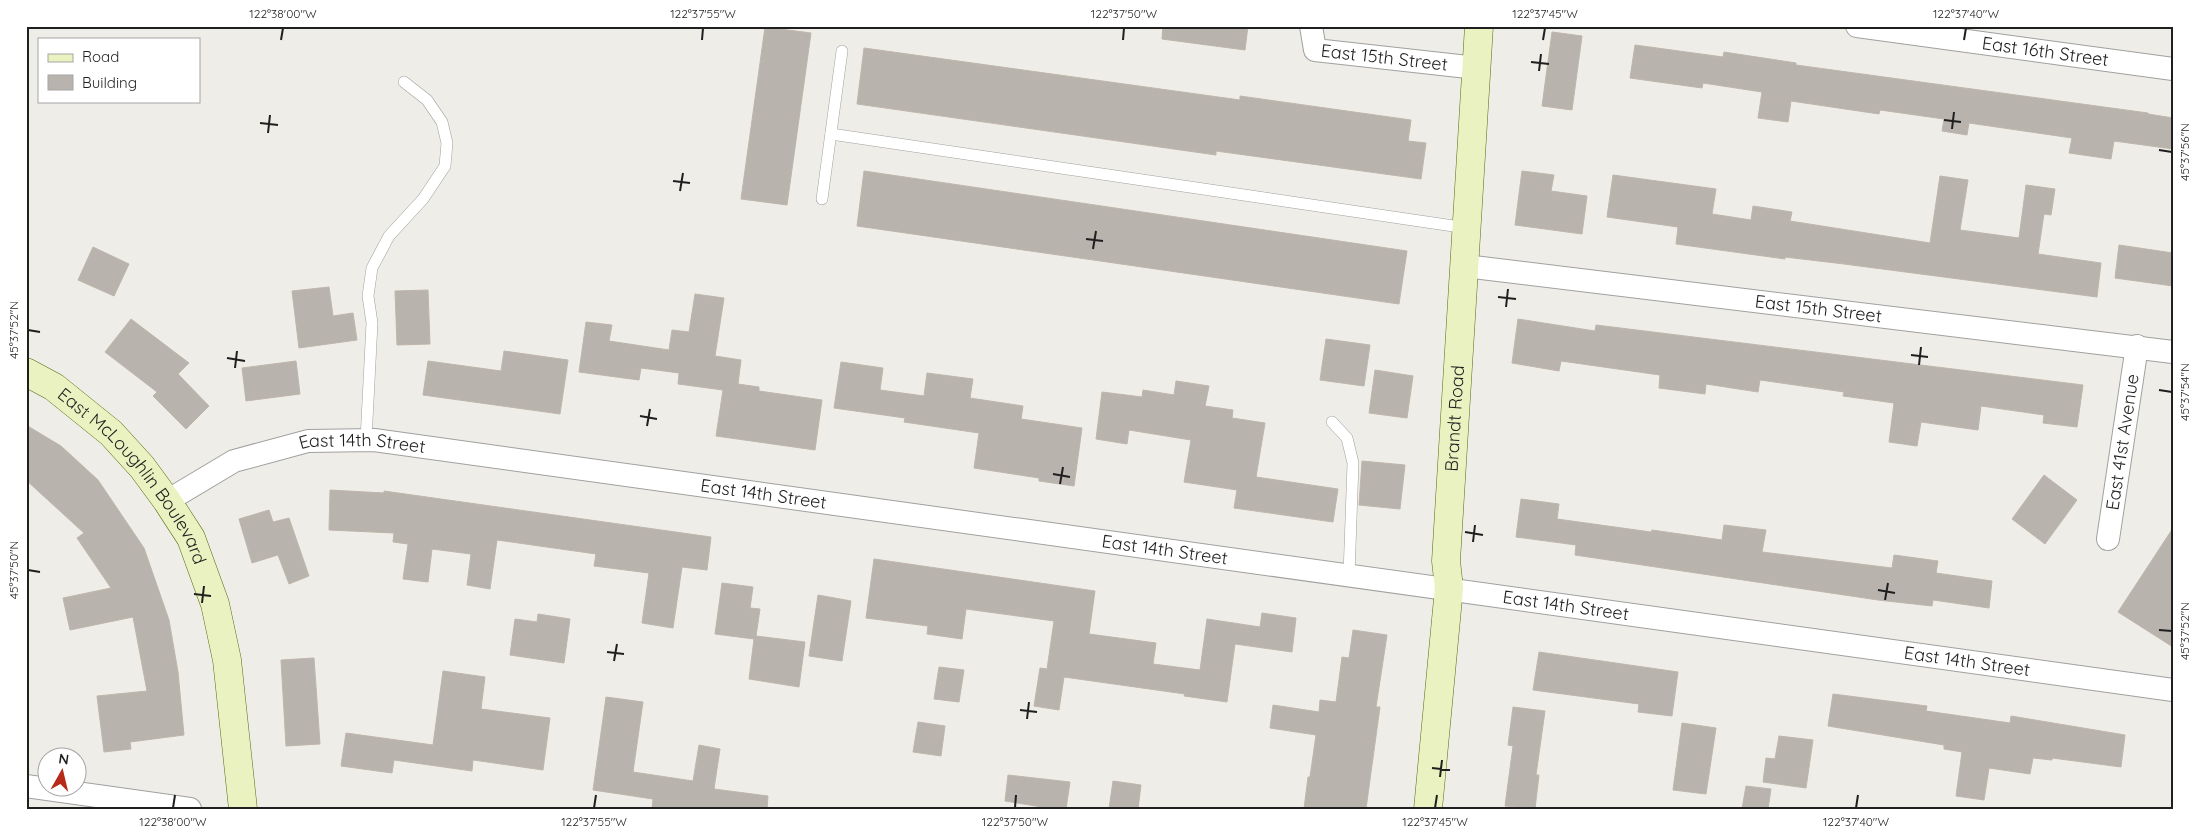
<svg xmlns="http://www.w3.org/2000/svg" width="2199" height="835" font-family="Quicksand,sans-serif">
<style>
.building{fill:#b8b3ad;stroke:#bfb6ab}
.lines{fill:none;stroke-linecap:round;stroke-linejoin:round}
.lane-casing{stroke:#a0a0a0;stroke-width:12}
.street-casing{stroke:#a0a0a0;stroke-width:24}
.secondary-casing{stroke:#576b12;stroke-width:29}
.lane{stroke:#fff;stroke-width:11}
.street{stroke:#fff;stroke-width:22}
.secondary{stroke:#eaf2c1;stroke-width:28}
.ticks{fill:none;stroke:#1f1f1f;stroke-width:2}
.labels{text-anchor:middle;stroke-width:4.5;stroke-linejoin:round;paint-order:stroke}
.street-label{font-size:18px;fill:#1f1f1f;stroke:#fff}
.neatline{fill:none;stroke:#1f1f1f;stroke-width:2}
.ticks-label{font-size:12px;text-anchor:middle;fill:#1f1f1f}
</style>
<rect width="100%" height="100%" fill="#efede7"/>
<g class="building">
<path d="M 1163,26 L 1248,26 L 1245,50 L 1162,39 Z"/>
<path d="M 765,27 L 811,33 L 787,205 L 741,199 Z"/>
<path d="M 1552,32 L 1582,36 L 1572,110 L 1542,106 Z"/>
<path d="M 1635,45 L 1723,57 L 1724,52 L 1796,63 L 1796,65 L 2148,113 L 2148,114 L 2173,118 L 2173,149 L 2114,141 L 2111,159 L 2069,153 L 2072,138 L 1969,123 L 1967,135 L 1942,131 L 1944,119 L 1880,110 L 1879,114 L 1791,101 L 1788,122 L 1758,118 L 1762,92 L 1703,83 L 1702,88 L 1630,78 Z"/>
<path d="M 864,48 L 1240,100 L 1240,96 L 1411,120 L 1408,141 L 1426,143 L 1421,179 L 1216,151 L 1216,155 L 857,104 Z"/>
<path d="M 864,171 L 1407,251 L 1399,304 L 857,226 Z"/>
<path d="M 1522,171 L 1554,175 L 1551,191 L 1587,196 L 1582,234 L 1515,225 Z"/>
<path d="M 1613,175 L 1716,189 L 1712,214 L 1751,220 L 1753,206 L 1792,212 L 1790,221 L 1930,243 L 1940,176 L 1968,180 L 1960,230 L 2019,238 L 2026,185 L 2055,189 L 2051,215 L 2044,214 L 2038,254 L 2101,263 L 2097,297 L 1844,264 L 1785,257 L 1785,259 L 1676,244 L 1678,227 L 1607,217 Z"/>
<path d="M 2119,245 L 2173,253 L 2173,286 L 2115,278 Z"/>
<path d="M 93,247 L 129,264 L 114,296 L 78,280 Z"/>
<path d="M 329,287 L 333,316 L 353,313 L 357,340 L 299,348 L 292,291 Z"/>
<path d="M 428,290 L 430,344 L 397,345 L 395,291 Z"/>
<path d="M 695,294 L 724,298 L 715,356 L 741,360 L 738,384 L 759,387 L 759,391 L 822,400 L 815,450 L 716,436 L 723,390 L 678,384 L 679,373 L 641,368 L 639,380 L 579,372 L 586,322 L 612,325 L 609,341 L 669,350 L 672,330 L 689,332 Z"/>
<path d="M 131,319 L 189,363 L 178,374 L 209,406 L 186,429 L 153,396 L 157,392 L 105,352 Z"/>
<path d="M 1518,319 L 1595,331 L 1596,325 L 2083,385 L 2077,427 L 2043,423 L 2044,415 L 1981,406 L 1978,430 L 1921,422 L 1917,446 L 1889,442 L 1894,403 L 1843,396 L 1844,392 L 1760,380 L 1758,392 L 1706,384 L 1705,394 L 1659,388 L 1660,375 L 1561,361 L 1559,371 L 1512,363 Z"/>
<path d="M 1326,339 L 1370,345 L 1364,386 L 1320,380 Z"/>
<path d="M 504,351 L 568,360 L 560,414 L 423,395 L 428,361 L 501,371 Z"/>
<path d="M 296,361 L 300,394 L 246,401 L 242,368 Z"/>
<path d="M 841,362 L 883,368 L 880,390 L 924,396 L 927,373 L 973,379 L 970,398 L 1023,406 L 1021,419 L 1082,428 L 1074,486 L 1039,481 L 1039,478 L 974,468 L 979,433 L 904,422 L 905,418 L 834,408 Z"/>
<path d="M 1375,370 L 1413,376 L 1407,418 L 1369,413 Z"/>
<path d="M 1176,381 L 1209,386 L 1205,406 L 1233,410 L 1232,418 L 1265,423 L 1256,477 L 1338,489 L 1333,522 L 1234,508 L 1237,490 L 1184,482 L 1191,440 L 1129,430 L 1127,444 L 1096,439 L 1102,392 L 1142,397 L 1143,390 L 1174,395 Z"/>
<path d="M 26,425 L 61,446 L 98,480 L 144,548 L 169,620 L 178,672 L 184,735 L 130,742 L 131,749 L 104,752 L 97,696 L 147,691 L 133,617 L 70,630 L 63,598 L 111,588 L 77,538 L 84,533 L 26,480 Z"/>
<path d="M 1362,461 L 1405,465 L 1400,509 L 1359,505 Z"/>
<path d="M 2044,475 L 2077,500 L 2045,544 L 2012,519 Z"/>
<path d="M 330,490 L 384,493 L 384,491 L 711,537 L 707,570 L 682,567 L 673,628 L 642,623 L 649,573 L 594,566 L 596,554 L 497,540 L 490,589 L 467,585 L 471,554 L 432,549 L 428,582 L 403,579 L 408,544 L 393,542 L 394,533 L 329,530 Z"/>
<path d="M 1521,499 L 1559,504 L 1557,519 L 1651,532 L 1652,530 L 1722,540 L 1724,525 L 1766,530 L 1762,552 L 1892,568 L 1894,555 L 1938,561 L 1936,573 L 1992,581 L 1989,608 L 1933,600 L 1932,606 L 1878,600 L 1575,555 L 1576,545 L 1516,537 Z"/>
<path d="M 269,510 L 273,522 L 289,518 L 309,576 L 289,584 L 278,555 L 252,563 L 239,519 Z"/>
<path d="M 2173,528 L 2173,647 L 2118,612 Z"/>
<path d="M 874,559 L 1095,591 L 1089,634 L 1156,643 L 1153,664 L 1200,670 L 1207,619 L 1260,627 L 1262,613 L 1296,618 L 1292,652 L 1235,644 L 1227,702 L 1184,696 L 1185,694 L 1064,677 L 1059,710 L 1034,706 L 1040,668 L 1047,669 L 1054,621 L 966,609 L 962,639 L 927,634 L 928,626 L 866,618 Z"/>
<path d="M 722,583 L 753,587 L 750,608 L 760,609 L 756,636 L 805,642 L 799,687 L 749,679 L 754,639 L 715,634 Z"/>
<path d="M 818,595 L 851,601 L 842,661 L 809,656 Z"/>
<path d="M 538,614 L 570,619 L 564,663 L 510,655 L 515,619 L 537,622 Z"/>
<path d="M 1353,630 L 1387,635 L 1376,707 L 1380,707 L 1366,809 L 1304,809 L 1308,777 L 1310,777 L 1316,735 L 1270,728 L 1273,705 L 1319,712 L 1320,700 L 1336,702 L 1342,657 L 1349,658 Z"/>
<path d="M 1539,652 L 1678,672 L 1672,716 L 1638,712 L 1639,704 L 1533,690 Z"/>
<path d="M 314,658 L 320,744 L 286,746 L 281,660 Z"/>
<path d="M 939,667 L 964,670 L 959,702 L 934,699 Z"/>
<path d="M 443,671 L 485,677 L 481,709 L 550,718 L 543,770 L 473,760 L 472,771 L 394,760 L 392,773 L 341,766 L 346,733 L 433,745 Z"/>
<path d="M 1833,694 L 1927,706 L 1926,711 L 2010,723 L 2011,716 L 2125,735 L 2121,767 L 2052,758 L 2052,760 L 2033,758 L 2030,774 L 1989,768 L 1984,800 L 1956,796 L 1962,752 L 1944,749 L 1944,745 L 1828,726 Z"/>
<path d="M 606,697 L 643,702 L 633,772 L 693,781 L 699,745 L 720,749 L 714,789 L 768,796 L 767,809 L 652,809 L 653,799 L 593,790 Z"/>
<path d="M 1513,707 L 1545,711 L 1536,775 L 1539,775 L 1535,809 L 1505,806 L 1513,746 L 1508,745 Z"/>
<path d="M 918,722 L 945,726 L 941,756 L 913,752 Z"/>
<path d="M 1682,723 L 1716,728 L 1706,794 L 1673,790 Z"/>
<path d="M 1779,736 L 1813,740 L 1806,788 L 1763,782 L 1766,758 L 1775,759 Z"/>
<path d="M 1008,775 L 1070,782 L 1066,809 L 1054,809 L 1005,801 Z"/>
<path d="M 1113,781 L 1141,785 L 1138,809 L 1109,809 Z"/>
<path d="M 1746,786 L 1771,789 L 1768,809 L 1742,809 Z"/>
</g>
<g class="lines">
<g class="lane-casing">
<g id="lane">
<path d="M 831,134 L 1467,228"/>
<path d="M 822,199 L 842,51"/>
<path d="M 1332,422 L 1347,438 L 1353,463 L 1349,575"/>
<path d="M 366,440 L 372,323 L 368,296 L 372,268 L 389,236 L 423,199 L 445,166 L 447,143 L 442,122 L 427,100 L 404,82"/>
</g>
</g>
<g class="street-casing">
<g id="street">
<path id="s1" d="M 1311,26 L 1315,50 L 1477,68"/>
<path id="s2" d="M 1857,26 L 2173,69"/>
<path id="s3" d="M 1465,266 L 2173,352"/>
<path id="s4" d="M 167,501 L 234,461 L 308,441 L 374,440 L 2173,690"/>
<path id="s5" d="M 2108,539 L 2137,346"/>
<path d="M 26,786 L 190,809"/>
</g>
</g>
<g class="secondary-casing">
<g id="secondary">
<path id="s6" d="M 26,372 L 54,387 L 111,433 L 142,467 L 167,501 L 191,538 L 215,604 L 227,660 L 243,809"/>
<path id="s7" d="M 1428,809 L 1449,588 L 1446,561 L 1479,26"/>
</g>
</g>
<use href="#lane" class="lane"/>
<use href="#street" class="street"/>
<use href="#secondary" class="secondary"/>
</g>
<path class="ticks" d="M 281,40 L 283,28M 702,40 L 703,28M 1123,40 L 1124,28M 1543,40 L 1545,28M 1964,40 L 1966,28M 1531,62 L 1549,64M 1539,71 L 1541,54M 1944,120 L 1961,122M 260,123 L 278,125M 1952,129 L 1954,112M 268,133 L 270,115M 2159,150 L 2172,152M 673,181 L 690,183M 680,191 L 683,173M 1086,239 L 1103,241M 1093,249 L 1096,231M 1498,297 L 1516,299M 1506,307 L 1508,289M 28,330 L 40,332M 1911,355 L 1928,357M 227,358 L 245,361M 1919,365 L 1921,347M 235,368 L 237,351M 2159,390 L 2172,392M 640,416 L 657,419M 647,426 L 650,409M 1053,474 L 1070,477M 1060,484 L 1063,467M 1465,532 L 1483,535M 1473,542 L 1475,525M 28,570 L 40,572M 1878,590 L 1895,593M 194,594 L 211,596M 1885,600 L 1888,583M 202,603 L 204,586M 2159,630 L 2172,631M 607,652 L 624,654M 614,661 L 617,644M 1020,710 L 1037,712M 1027,719 L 1029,702M 1432,768 L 1450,770M 1440,777 L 1442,760M 173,808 L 175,795M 594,808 L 596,795M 1015,808 L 1016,795M 1435,808 L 1437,795M 1856,808 L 1858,795"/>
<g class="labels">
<g class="street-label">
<text dy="6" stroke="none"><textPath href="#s2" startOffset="190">East 16th Street</textPath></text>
<text dy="6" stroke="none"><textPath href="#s1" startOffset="94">East 15th Street</textPath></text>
<text dy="6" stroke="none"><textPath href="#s3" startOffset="356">East 15th Street</textPath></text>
<text dy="6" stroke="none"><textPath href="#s7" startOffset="392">Brandt Road</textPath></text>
<text dy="6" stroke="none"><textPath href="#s5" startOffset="98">East 41st Avenue</textPath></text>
<text dy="6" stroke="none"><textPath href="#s4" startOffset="209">East 14th Street</textPath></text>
<text dy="6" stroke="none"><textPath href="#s6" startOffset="152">East McLoughlin Boulevard</textPath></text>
<text dy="6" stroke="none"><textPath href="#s4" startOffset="614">East 14th Street</textPath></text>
<text dy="6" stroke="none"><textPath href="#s4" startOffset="1019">East 14th Street</textPath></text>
<text dy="6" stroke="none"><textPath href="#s4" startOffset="1424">East 14th Street</textPath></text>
<text dy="6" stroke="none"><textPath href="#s4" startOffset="1829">East 14th Street</textPath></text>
</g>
</g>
<rect width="2199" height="835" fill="none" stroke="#ffffff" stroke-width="55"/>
<rect x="38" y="38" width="162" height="65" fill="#ffffff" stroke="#a5a5a5"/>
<rect x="48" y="54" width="25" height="8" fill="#eaf2c1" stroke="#a5a5a5"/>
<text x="82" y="62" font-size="15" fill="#1f1f1f">Road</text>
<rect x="48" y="75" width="25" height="15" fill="#b8b3ad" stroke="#a5a5a5"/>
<text x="82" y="88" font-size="15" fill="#1f1f1f">Building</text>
<g transform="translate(62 772) rotate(8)"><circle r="24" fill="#ffffff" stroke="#a5a5a5"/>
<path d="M0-4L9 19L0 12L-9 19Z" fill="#b72a17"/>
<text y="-8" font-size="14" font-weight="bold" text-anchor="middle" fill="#1f1f1f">N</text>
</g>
<rect x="28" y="28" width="2144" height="780" class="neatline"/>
<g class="ticks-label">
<text x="283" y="18">122°38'00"W</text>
<text x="703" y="18">122°37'55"W</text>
<text x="1124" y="18">122°37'50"W</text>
<text x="1545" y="18">122°37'45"W</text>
<text x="1966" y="18">122°37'40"W</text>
<text transform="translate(2185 152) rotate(-90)" y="4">45°37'56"N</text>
<text transform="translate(14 330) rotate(-90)" y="4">45°37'52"N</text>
<text transform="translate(2185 392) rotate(-90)" y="4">45°37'54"N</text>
<text transform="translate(14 570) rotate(-90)" y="4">45°37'50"N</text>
<text transform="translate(2185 631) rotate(-90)" y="4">45°37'52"N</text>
<text x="173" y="826">122°38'00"W</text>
<text x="594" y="826">122°37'55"W</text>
<text x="1015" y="826">122°37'50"W</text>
<text x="1435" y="826">122°37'45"W</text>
<text x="1856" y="826">122°37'40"W</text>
</g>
</svg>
